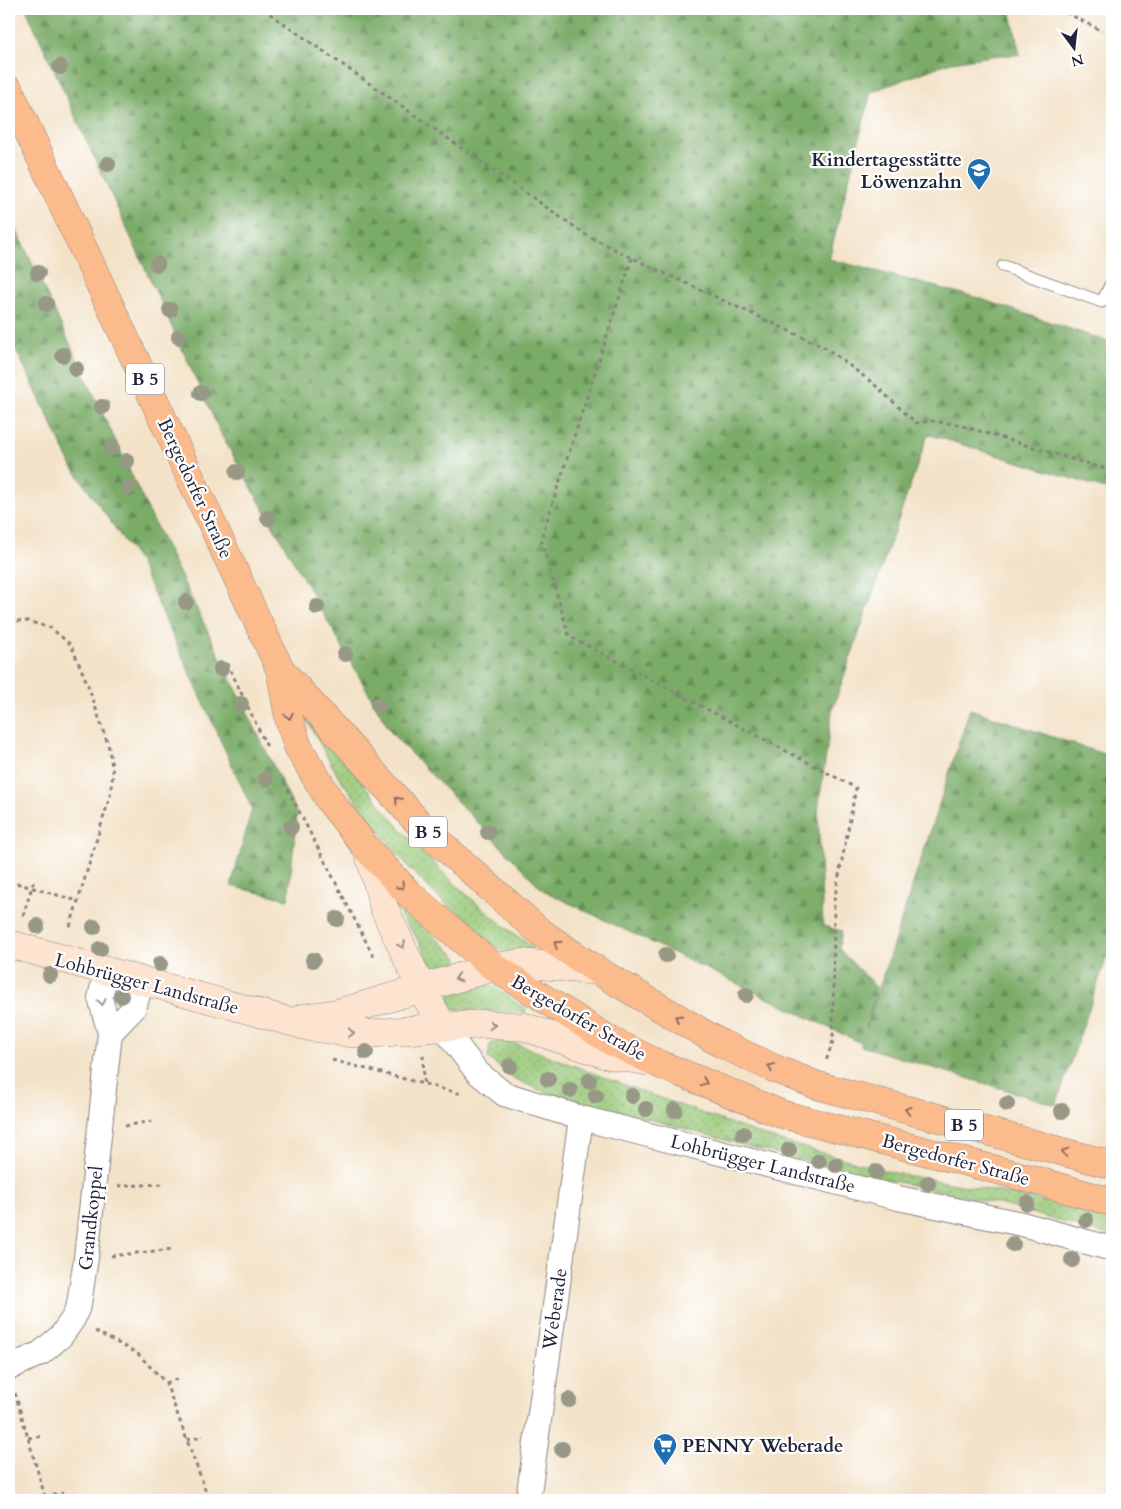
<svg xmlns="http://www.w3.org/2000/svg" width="1121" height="1509" font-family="Cardo,serif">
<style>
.grass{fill:url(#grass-dots);stroke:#5d7559}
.forest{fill:url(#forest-firs);stroke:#4e6752}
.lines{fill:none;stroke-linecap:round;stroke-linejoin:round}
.lane-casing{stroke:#8a8281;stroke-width:13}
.street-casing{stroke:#8a8281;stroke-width:26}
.secondary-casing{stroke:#8a8281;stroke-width:29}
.primary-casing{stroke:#8a8281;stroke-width:29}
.path{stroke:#8a8281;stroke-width:3;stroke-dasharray:4 4;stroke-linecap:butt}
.lane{stroke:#fff;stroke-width:11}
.street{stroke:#fff;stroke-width:24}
.secondary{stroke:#fde4d1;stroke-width:28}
.primary{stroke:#fbbb8d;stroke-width:28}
.tree{fill:#979886}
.oneway{stroke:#8e6e64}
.oneway2{stroke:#9a8d8e}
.oneway3{stroke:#9c9ca7}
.labels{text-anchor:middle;stroke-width:4.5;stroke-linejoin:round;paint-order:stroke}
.shield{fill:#fff;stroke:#646476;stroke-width:1}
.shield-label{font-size:18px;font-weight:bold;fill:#22223b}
.poi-label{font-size:19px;font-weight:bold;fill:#22223b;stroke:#fff;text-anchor:end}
.street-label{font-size:19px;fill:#22223b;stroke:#fff}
</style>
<defs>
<pattern id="grass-dots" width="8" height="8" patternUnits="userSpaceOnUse" patternTransform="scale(1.25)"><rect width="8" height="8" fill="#98c877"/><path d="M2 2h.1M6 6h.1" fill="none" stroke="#7ca263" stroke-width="1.8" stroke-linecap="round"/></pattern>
<pattern id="forest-firs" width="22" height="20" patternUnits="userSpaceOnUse" patternTransform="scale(1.25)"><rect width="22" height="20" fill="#7aac68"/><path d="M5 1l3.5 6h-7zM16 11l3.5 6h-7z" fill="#648c57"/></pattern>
</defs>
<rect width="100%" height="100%" fill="#fff"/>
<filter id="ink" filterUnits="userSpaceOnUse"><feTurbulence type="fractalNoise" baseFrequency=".02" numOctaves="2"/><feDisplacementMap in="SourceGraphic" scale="10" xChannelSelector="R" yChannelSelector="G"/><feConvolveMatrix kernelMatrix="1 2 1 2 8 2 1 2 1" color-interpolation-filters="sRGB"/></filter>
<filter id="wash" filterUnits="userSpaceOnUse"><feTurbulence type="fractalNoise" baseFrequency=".0096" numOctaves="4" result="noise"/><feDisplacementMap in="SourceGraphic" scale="20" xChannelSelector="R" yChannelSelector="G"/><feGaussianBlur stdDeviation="1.12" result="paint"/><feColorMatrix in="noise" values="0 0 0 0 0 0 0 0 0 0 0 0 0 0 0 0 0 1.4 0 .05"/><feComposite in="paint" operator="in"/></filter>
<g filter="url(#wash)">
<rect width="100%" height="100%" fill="#f3e2c7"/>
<g class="grass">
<path d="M 305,717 C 317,730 330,743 341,756 C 360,777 375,800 394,821 C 435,868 481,910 532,947 L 532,949 L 530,953 L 501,951 L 461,919 L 412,871 L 373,824 L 337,774 Z"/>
<path d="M 397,904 L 400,904 L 457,957 L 458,961 L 456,963 L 436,970 L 433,969 L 417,938 L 396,910 Z"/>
<path d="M 489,983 L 526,1009 L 525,1013 L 453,1009 L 449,1006 L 448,1000 L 450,995 Z"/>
<path d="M 500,1040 L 520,1045 L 603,1077 L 770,1138 L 894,1173 L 1012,1194 L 1057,1204 L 1112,1221 L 1112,1236 L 999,1204 L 848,1171 L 743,1145 L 679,1127 L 539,1090 L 515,1079 L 488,1058 L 490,1044 Z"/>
</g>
<g class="forest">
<path d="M 26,9 L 1010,9 L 1020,55 L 998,55 L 951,62 L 871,92 L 829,259 L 975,297 L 1112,343 L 1112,491 L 928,434 L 832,711 L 818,812 L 823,926 L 842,931 L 839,949 L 877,988 L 866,1028 L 970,709 L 1112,757 L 1112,942 L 1056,1105 L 861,1046 L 861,1043 L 544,891 L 392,734 L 222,436 Z"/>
<path d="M 9,214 L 141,495 L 297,814 L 288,899 L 231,886 L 252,809 L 139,562 L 72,467 L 9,335 Z"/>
</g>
</g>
<g filter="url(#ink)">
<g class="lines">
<g class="lane-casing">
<path id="lane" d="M 1003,266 L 1102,302 L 1112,281"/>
</g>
<g class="street-casing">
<g id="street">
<path d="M 443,1027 L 477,1072 L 504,1094 L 581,1118 L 898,1198 L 1022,1224 L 1112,1249"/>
<path d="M 110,1033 L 134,1008 L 142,981"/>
<path d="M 9,1368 L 41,1353 L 61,1336 L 73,1319 L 79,1304 L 86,1258 L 110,1033 L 100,998 L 106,971"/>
<path d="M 528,1500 L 581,1118"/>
</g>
</g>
<g class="secondary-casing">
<g id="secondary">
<path d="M 368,850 L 384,908 L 421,988 L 443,1027"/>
<path d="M 9,944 L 310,1027 L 350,1033 L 369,1034 L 443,1027 L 484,1024 L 525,1027 L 604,1054 L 645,1061"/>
<path d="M 302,1018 L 338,1013 L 494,967 L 522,963 L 598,971"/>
</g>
</g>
<g class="primary-casing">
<g id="primary">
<path d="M 9,90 L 280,669 L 289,719 L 298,747 L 330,801 L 368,850 L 410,895 L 494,967 L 611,1041 L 659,1064 L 781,1114 L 1020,1176 L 1112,1202"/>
<path d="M 280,669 L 423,828 L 540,932 L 598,971 L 720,1043 L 773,1068 L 816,1085 L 1112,1165"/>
</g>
</g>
<g class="path">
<path d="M 263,9 L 586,235 L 632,258 L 826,348 L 874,384 L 916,423 L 932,421 L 956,424 L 1112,471"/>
<path d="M 447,9 L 469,11 L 548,9"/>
<path d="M 1059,9 L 1102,31"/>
<path d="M 632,258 L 541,539 L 569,636 L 856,788 L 834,901 L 833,1041 L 826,1061"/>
<path d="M 9,621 L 27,621 L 51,628 L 71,645 L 88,685 L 109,748 L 113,773 L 110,796 L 69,930"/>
<path d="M 227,663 L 267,747"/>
<path d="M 284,782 L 375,959"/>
<path d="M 9,881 L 78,901"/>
<path d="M 23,916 L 34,880"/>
<path d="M 423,1055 L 424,1084"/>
<path d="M 332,1060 L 462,1094"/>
<path d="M 125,1126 L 152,1121"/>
<path d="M 118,1186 L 164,1184"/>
<path d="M 111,1256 L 173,1249"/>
<path d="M 95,1331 L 137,1353 L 166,1383 L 209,1500"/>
<path d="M 166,1383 L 177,1379"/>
<path d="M 15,1393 L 46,1500"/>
<path d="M 28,1438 L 43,1436"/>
<path d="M 187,1440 L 203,1436"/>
<path d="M 45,1497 L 63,1493"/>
<path d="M 209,1499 L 222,1497"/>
</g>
<use href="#lane" class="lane"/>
<use href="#street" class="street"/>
<use href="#secondary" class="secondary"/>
<use href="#primary" class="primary"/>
</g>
<g class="tree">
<circle cx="60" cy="67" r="8"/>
<circle cx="108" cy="164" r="8"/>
<circle cx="157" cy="264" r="8"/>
<circle cx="38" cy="273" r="8"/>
<circle cx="46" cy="304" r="8"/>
<circle cx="170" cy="310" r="8"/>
<circle cx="179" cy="337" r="8"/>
<circle cx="63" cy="355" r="8"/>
<circle cx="76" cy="369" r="8"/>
<circle cx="201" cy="393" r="8"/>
<circle cx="102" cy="407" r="8"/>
<circle cx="112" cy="448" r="8"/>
<circle cx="127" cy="461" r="8"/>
<circle cx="237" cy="472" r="8"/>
<circle cx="129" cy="487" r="8"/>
<circle cx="268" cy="518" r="8"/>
<circle cx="186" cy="602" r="8"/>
<circle cx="317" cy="607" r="8"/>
<circle cx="345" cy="654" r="8"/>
<circle cx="221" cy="669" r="8"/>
<circle cx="241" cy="704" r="8"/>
<circle cx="378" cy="705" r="8"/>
<circle cx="266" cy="779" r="8"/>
<circle cx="291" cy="827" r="8"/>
<circle cx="488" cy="832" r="8"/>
<circle cx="337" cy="919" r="8"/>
<circle cx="37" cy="926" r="8"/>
<circle cx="94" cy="927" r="8"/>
<circle cx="100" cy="949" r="8"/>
<circle cx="666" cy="955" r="8"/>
<circle cx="313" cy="960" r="8"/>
<circle cx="160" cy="964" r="8"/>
<circle cx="50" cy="975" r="8"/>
<circle cx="746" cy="995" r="8"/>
<circle cx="121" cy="996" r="8"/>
<circle cx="366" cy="1052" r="8"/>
<circle cx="510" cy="1066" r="8"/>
<circle cx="548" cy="1079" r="8"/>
<circle cx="589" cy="1081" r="8"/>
<circle cx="570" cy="1090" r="8"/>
<circle cx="596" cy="1096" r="8"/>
<circle cx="632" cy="1096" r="8"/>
<circle cx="1007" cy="1104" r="8"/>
<circle cx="646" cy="1109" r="8"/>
<circle cx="675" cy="1110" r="8"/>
<circle cx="1062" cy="1111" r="8"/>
<circle cx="743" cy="1134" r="8"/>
<circle cx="789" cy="1150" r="8"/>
<circle cx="819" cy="1161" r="8"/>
<circle cx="836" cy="1165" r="8"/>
<circle cx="876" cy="1172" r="8"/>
<circle cx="928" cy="1183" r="8"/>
<circle cx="1027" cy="1203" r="8"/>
<circle cx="1086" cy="1220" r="8"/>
<circle cx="1013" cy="1244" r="8"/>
<circle cx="1072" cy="1260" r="8"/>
<circle cx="569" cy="1400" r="8"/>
<circle cx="562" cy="1449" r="8"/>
</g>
<defs><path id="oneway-chevron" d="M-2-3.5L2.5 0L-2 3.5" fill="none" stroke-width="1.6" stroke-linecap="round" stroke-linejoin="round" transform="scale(1.25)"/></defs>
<g class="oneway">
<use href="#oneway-chevron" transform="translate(289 716) rotate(77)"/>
<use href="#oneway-chevron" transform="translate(398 800) rotate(-132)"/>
<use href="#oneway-chevron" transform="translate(401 886) rotate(47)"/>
<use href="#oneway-chevron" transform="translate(557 944) rotate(-146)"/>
<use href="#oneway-chevron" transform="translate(678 1018) rotate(-150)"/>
<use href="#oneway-chevron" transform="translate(771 1067) rotate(-157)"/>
<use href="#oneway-chevron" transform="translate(704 1082) rotate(22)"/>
<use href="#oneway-chevron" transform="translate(908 1110) rotate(-165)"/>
<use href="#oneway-chevron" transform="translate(1065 1152) rotate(-165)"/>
</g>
<g class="oneway2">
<use href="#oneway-chevron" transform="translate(402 945) rotate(65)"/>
<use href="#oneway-chevron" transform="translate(458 978) rotate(164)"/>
<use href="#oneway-chevron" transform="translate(492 1025) rotate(2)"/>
<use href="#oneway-chevron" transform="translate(351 1033) rotate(5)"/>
</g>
<use class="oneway3" href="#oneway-chevron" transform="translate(102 1002) rotate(81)"/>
</g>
<defs>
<g id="school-pin" transform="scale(1.25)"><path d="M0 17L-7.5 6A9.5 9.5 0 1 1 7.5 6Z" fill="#1f6fb2" stroke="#fff"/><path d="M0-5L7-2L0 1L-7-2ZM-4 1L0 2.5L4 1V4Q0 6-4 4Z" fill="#fff"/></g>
<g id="supermarket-pin" transform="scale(1.25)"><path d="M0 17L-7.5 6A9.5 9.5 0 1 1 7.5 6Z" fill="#1f6fb2" stroke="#fff"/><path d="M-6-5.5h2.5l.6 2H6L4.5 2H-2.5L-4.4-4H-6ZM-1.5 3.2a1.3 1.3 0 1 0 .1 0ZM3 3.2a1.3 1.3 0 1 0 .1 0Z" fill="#fff"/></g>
</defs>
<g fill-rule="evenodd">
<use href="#school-pin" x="979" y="170"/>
<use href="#supermarket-pin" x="665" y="1445"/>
</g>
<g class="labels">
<g class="shield">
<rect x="126" y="363.5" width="38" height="31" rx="4"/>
<rect x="409" y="816.5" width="38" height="31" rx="4"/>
<rect x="945" y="1109.5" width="38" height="31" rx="4"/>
</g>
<g class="shield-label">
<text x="145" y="385">B 5</text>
<text x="428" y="838">B 5</text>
<text x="964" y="1131">B 5</text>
</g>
<g class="poi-label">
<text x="962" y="166">Kindertagesstätte<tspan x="962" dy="22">Löwenzahn</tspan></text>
<text x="682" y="1452" text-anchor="start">PENNY Weberade</text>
</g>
<g class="street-label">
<text transform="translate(196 488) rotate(65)" y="7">Bergedorfer Straße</text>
<text transform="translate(147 983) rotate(15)" y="7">Lohbrügger Landstraße</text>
<text transform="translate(579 1017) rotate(30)" y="7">Bergedorfer Straße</text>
<text transform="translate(956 1159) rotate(15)" y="7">Bergedorfer Straße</text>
<text transform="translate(763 1163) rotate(14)" y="7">Lohbrügger Landstraße</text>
<text transform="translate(90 1218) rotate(-84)" y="7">Grandkoppel</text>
<text transform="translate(554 1309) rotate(-82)" y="7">Weberade</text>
</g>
</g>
<rect width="1121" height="1509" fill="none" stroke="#fff" stroke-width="30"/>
<g transform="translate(1074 48) rotate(165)" stroke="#ffffff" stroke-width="4" paint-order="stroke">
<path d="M0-4L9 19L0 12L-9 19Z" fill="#22223b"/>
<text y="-8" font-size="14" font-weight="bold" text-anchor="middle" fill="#22223b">N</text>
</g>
</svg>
